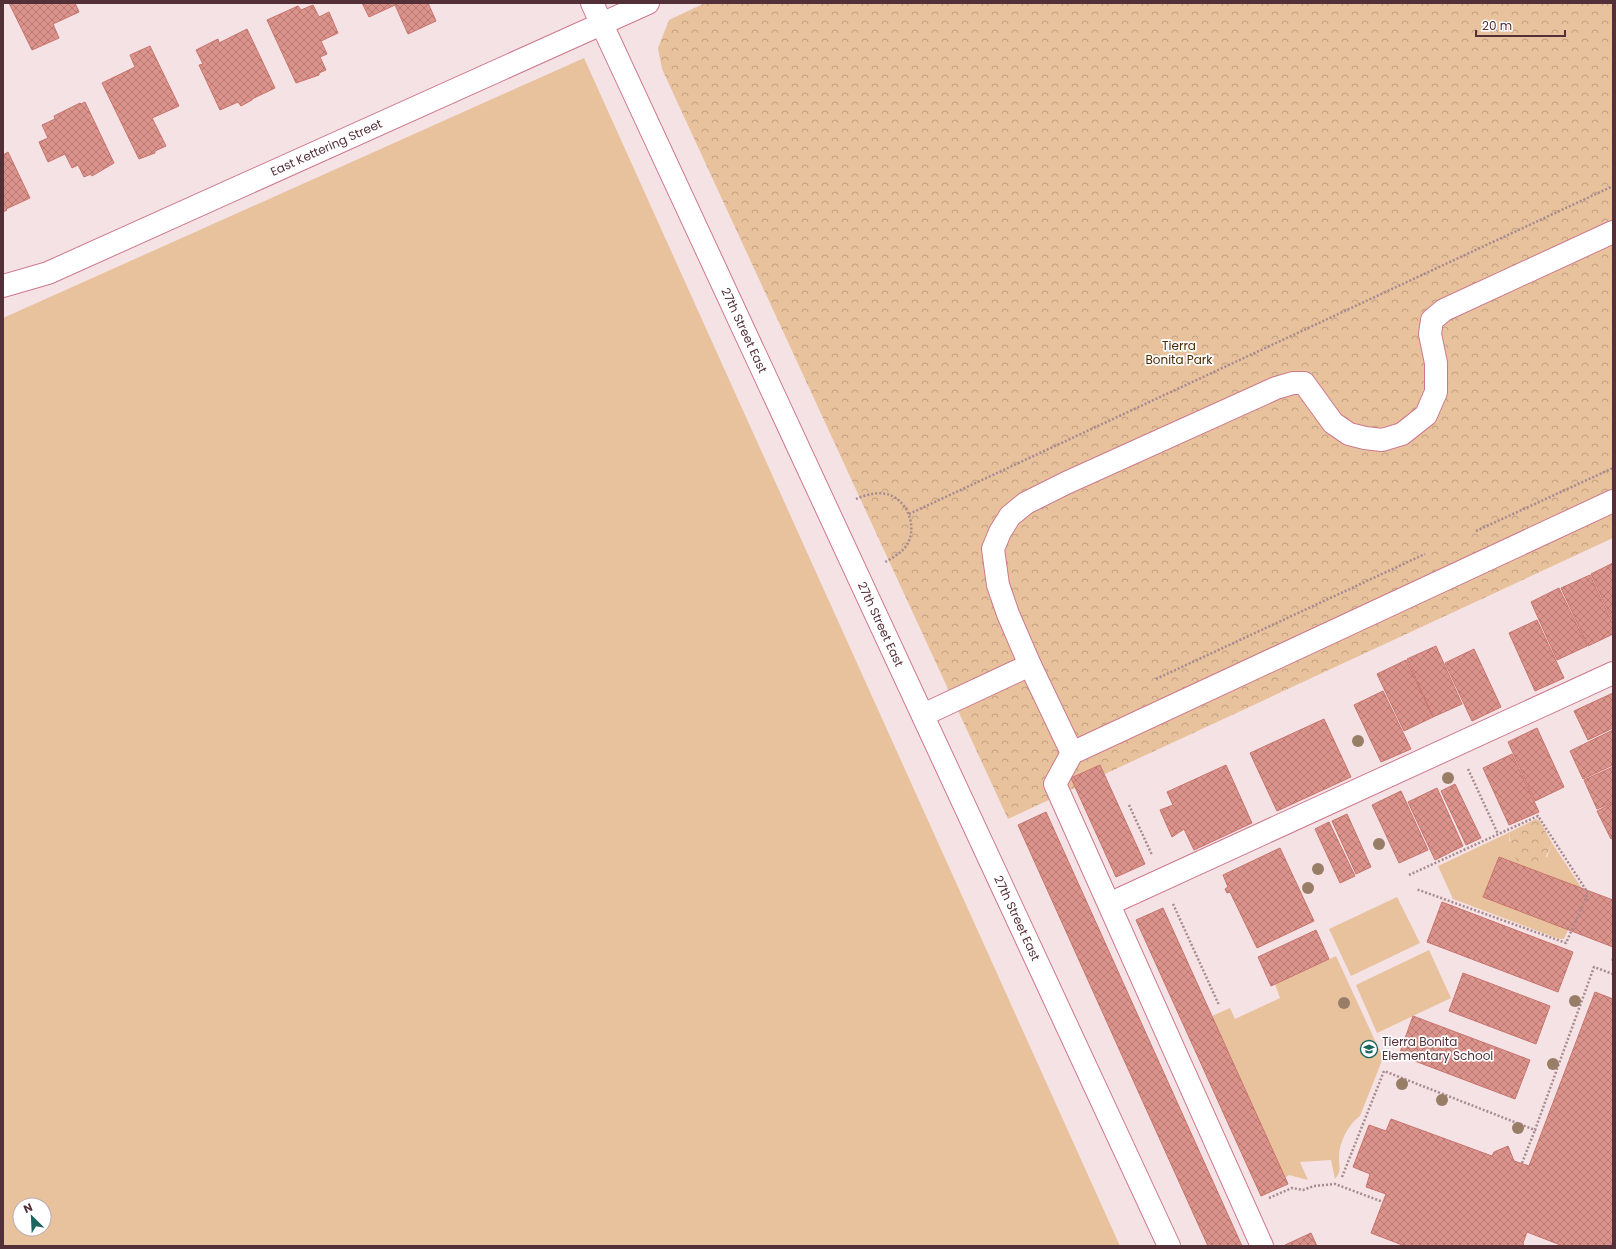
<svg xmlns="http://www.w3.org/2000/svg" width="1616" height="1249" font-family="Poppins,sans-serif">
<style>
.grass{fill:#e8c29d;fill-rule:evenodd}
.park{fill:url(#park-crowns)}
.building{fill:url(#building-cross-hatch);stroke:#c8746d}
.lines{fill:none;stroke-linecap:round;stroke-linejoin:round}
.minor-casing{stroke:#cd798c;stroke-width:24}
.path{stroke:#a58a90;stroke-width:2.5;stroke-dasharray:2 2;stroke-linecap:butt}
.minor{stroke:#fff;stroke-width:22}
.tree{fill:#987d67}
.labels{text-anchor:middle;stroke-width:3.5;stroke-linejoin:round;paint-order:stroke}
.street-label{font-size:12px;fill:#532f38;stroke:#fff}
.park-label{font-size:12px;fill:#4b2a00;stroke:#fff}
.poi-label{font-size:12px;fill:#532f38;stroke:#fff;text-anchor:start}
</style>
<defs>
<pattern id="park-crowns" width="20" height="18" patternUnits="userSpaceOnUse"><rect width="20" height="18" fill="#e8c29d"/><path d="M2 6a3 3 0 1 1 6 0M12 15a3 3 0 1 1 6 0" fill="none" stroke="#bf9e81"/></pattern>
<pattern id="building-cross-hatch" width="8" height="8" patternUnits="userSpaceOnUse"><rect width="8" height="8" fill="#db938c"/><path d="M0 0l8 8M0 8l8-8" fill="none" stroke="#b47873"/></pattern>
</defs>
<rect width="100%" height="100%" fill="#f5e2e5"/>
<g class="grass">
<path d="M 584,58 L 1120,1246 L 3,1246 L 3,318 ZM 20,1205 L 44,1205 L 44,1229 L 20,1229 Z"/>
<path d="M 1510,832 L 1509,841 L 1547,857 L 1552,843 L 1585,893 L 1564,939 L 1559,939 L 1453,899 L 1438,866 Z"/>
<path d="M 1397,897 L 1420,943 L 1351,976 L 1329,929 Z"/>
<path d="M 1429,950 L 1451,998 L 1377,1033 L 1356,985 Z"/>
<path d="M 1336,956 L 1383,1058 L 1360,1116 C 1348,1125 1339,1142 1339,1158 C 1339,1168 1342,1170 1335,1179 L 1331,1160 L 1300,1162 L 1308,1180 L 1289,1175 L 1285,1178 L 1212,1016 L 1230,1008 L 1235,1019 L 1280,998 L 1275,984 Z"/>
</g>
<g class="park">
<path d="M 705,3 L 1613,3 L 1613,538 L 1008,819 L 662,69 L 658,48 L 669,20 Z"/>
<path d="M 1536,819 L 1540,821 L 1552,843 C 1547,856 1542,866 1527,870 C 1515,864 1508,845 1510,832 Z"/>
</g>
<g class="building">
<path d="M 9,3 L 75,3 L 79,12 L 53,24 L 59,38 L 32,50 Z"/>
<path d="M 362,3 L 428,3 L 436,21 L 408,34 L 395,5 L 369,17 Z"/>
<path d="M 313,5 L 319,17 L 329,12 L 338,33 L 321,41 L 327,54 L 320,57 L 326,70 L 319,73 L 319,75 L 296,83 L 267,20 L 298,6 L 301,10 Z"/>
<path d="M 247,29 L 275,88 L 252,99 L 252,100 L 241,106 L 238,102 L 220,110 L 199,65 L 203,64 L 196,50 L 218,39 L 219,43 Z"/>
<path d="M 150,46 L 179,106 L 152,118 L 166,146 L 155,151 L 155,153 L 139,159 L 102,83 L 135,67 L 130,55 Z"/>
<path d="M 85,102 L 114,163 L 92,176 L 91,174 L 84,177 L 78,165 L 72,168 L 65,154 L 48,162 L 39,142 L 48,138 L 42,125 L 55,119 L 54,116 L 80,103 L 81,104 Z"/>
<path d="M 8,152 L 30,198 L 6,209 L 7,210 L 3,212 L 3,155 Z"/>
<path d="M 1613,563 L 1613,622 L 1591,574 Z"/>
<path d="M 1590,575 L 1613,625 L 1613,634 L 1588,646 L 1561,588 Z"/>
<path d="M 1559,588 L 1587,646 L 1557,660 L 1531,602 Z"/>
<path d="M 1537,620 L 1564,678 L 1535,691 L 1509,633 Z"/>
<path d="M 1436,646 L 1462,704 L 1433,717 L 1407,659 Z"/>
<path d="M 1474,649 L 1501,707 L 1472,721 L 1445,663 Z"/>
<path d="M 1406,660 L 1433,717 L 1404,731 L 1377,674 Z"/>
<path d="M 1383,691 L 1411,749 L 1381,762 L 1354,705 Z"/>
<path d="M 1613,693 L 1613,728 L 1588,740 L 1574,711 Z"/>
<path d="M 1324,719 L 1351,777 L 1277,811 L 1250,753 Z"/>
<path d="M 1537,728 L 1564,787 L 1535,801 L 1508,742 Z"/>
<path d="M 1613,730 L 1613,765 L 1583,779 L 1570,751 Z"/>
<path d="M 1512,754 L 1539,812 L 1509,825 L 1483,768 Z"/>
<path d="M 1100,765 L 1145,864 L 1116,877 L 1071,778 Z"/>
<path d="M 1226,765 L 1252,823 L 1194,850 L 1184,829 L 1172,837 L 1160,810 L 1173,805 L 1167,792 Z"/>
<path d="M 1613,767 L 1613,802 L 1597,809 L 1584,780 Z"/>
<path d="M 1455,784 L 1481,838 L 1466,845 L 1441,791 Z"/>
<path d="M 1437,788 L 1463,846 L 1435,860 L 1408,802 Z"/>
<path d="M 1401,791 L 1428,850 L 1399,863 L 1372,805 Z"/>
<path d="M 1613,803 L 1613,838 L 1611,839 L 1597,811 Z"/>
<path d="M 1046,812 L 1242,1246 L 1208,1246 L 1018,825 Z"/>
<path d="M 1347,814 L 1371,867 L 1356,874 L 1332,821 Z"/>
<path d="M 1329,822 L 1355,876 L 1340,883 L 1315,829 Z"/>
<path d="M 1280,848 L 1314,921 L 1257,948 L 1230,892 L 1227,893 L 1225,889 L 1228,887 L 1223,875 Z"/>
<path d="M 1499,857 L 1613,900 L 1613,947 L 1483,897 Z"/>
<path d="M 1442,902 L 1573,952 L 1558,992 L 1427,942 Z"/>
<path d="M 1163,908 L 1288,1184 L 1261,1196 L 1136,920 Z"/>
<path d="M 1316,930 L 1329,959 L 1271,986 L 1258,957 Z"/>
<path d="M 1463,973 L 1550,1006 L 1536,1044 L 1449,1011 Z"/>
<path d="M 1595,992 L 1613,999 L 1613,1246 L 1563,1246 L 1527,1232 L 1523,1243 L 1524,1246 L 1405,1246 L 1371,1233 L 1386,1194 L 1366,1187 L 1370,1174 L 1353,1167 L 1369,1125 L 1386,1131 L 1391,1119 L 1492,1156 L 1494,1152 L 1508,1146 L 1514,1161 L 1529,1166 Z"/>
<path d="M 1413,1016 L 1530,1060 L 1515,1099 L 1399,1055 Z"/>
<path d="M 1311,1233 L 1317,1246 L 1285,1246 L 1285,1245 Z"/>
</g>
<g class="lines">
<g class="minor-casing">
<g id="minor">
<path id="s1" d="M 592,3 L 1169,1246"/>
<path d="M 1613,232 L 1444,310 L 1432,320 L 1430,334 L 1436,363 L 1436,392 L 1426,415 L 1402,434 L 1382,440 L 1365,438 L 1349,434 L 1333,423 L 1304,383 L 1293,383 L 1276,388 L 1066,483 L 1026,503 L 1010,516 L 1000,532 L 993,549 L 998,585 L 1008,614 L 1030,665 L 1072,753 L 1613,501"/>
<path id="s2" d="M 3,286 L 48,273 L 648,3"/>
<path d="M 923,715 L 1030,665"/>
<path d="M 1072,753 L 1055,784 L 1262,1246"/>
<path d="M 1109,904 L 1613,673"/>
</g>
</g>
<g class="path">
<path d="M 856,499 C 867,494 883,490 894,497 C 909,505 916,528 908,543 C 904,551 893,558 885,562"/>
<path d="M 909,514 L 1613,186"/>
<path d="M 1476,531 L 1613,468"/>
<path d="M 1156,679 L 1425,554"/>
<path d="M 1468,769 L 1498,834"/>
<path d="M 1129,805 L 1152,855"/>
<path d="M 1409,875 L 1538,816 L 1588,893 L 1566,943 L 1416,889"/>
<path d="M 1173,904 L 1219,1005"/>
<path d="M 1613,959 L 1612,962 L 1613,963"/>
<path d="M 1522,1163 L 1535,1130"/>
<path d="M 1342,1177 L 1384,1071 L 1535,1130 L 1594,967 L 1613,974"/>
<path d="M 1269,1198 L 1292,1188 L 1303,1190 L 1314,1186 L 1335,1184 L 1383,1202"/>
</g>
<use href="#minor" class="minor"/>
</g>
<g class="tree">
<circle cx="1358" cy="741" r="6"/>
<circle cx="1448" cy="778" r="6"/>
<circle cx="1379" cy="844" r="6"/>
<circle cx="1318" cy="869" r="6"/>
<circle cx="1308" cy="888" r="6"/>
<circle cx="1575" cy="1001" r="6"/>
<circle cx="1344" cy="1003" r="6"/>
<circle cx="1553" cy="1064" r="6"/>
<circle cx="1402" cy="1084" r="6"/>
<circle cx="1442" cy="1100" r="6"/>
<circle cx="1518" cy="1128" r="6"/>
</g>
<defs>
<g id="school-ring" transform="scale(0.9)"><circle r="9.5" fill="#fff" stroke="#1b665f" stroke-width="1.5"/><path d="M0-5L7-2L0 1L-7-2ZM-4 1L0 2.5L4 1V4Q0 6-4 4Z" fill="#1b665f"/></g>
</defs>
<g fill-rule="evenodd">
<use href="#school-ring" x="1369" y="1049"/>
</g>
<g class="labels">
<g class="street-label">
<text dy="4" stroke="none"><textPath href="#s2" startOffset="352">East Kettering Street</textPath></text>
<text dy="4" stroke="none"><textPath href="#s1" startOffset="361">27th Street East</textPath></text>
<text dy="4" stroke="none"><textPath href="#s1" startOffset="685">27th Street East</textPath></text>
<text dy="4" stroke="none"><textPath href="#s1" startOffset="1009">27th Street East</textPath></text>
</g>
<g class="park-label">
<text x="1179" y="350">Tierra<tspan x="1179" dy="14">Bonita Park</tspan></text>
</g>
<g class="poi-label">
<text x="1382" y="1046">Tierra Bonita<tspan x="1382" dy="14">Elementary School</tspan></text>
</g>
</g>
<rect width="1616" height="1249" fill="none" stroke="#532f38" stroke-width="8"/>
<g transform="translate(32 1217) rotate(336)"><circle r="19" fill="#ffffff" stroke="#baacaf"/>
<path d="M0-3L7 15L0 10L-7 15Z" fill="#1b665f"/>
<text y="-6" font-size="11" font-weight="bold" text-anchor="middle" fill="#532f38">N</text>
</g>
<path d="M1476 30v6h89v-6" fill="none" stroke="#532f38" stroke-width="2"/>
<text x="1482" y="30" font-size="12" fill="#532f38" stroke="#ffffff" stroke-width="3" paint-order="stroke">20 m</text>
</svg>
